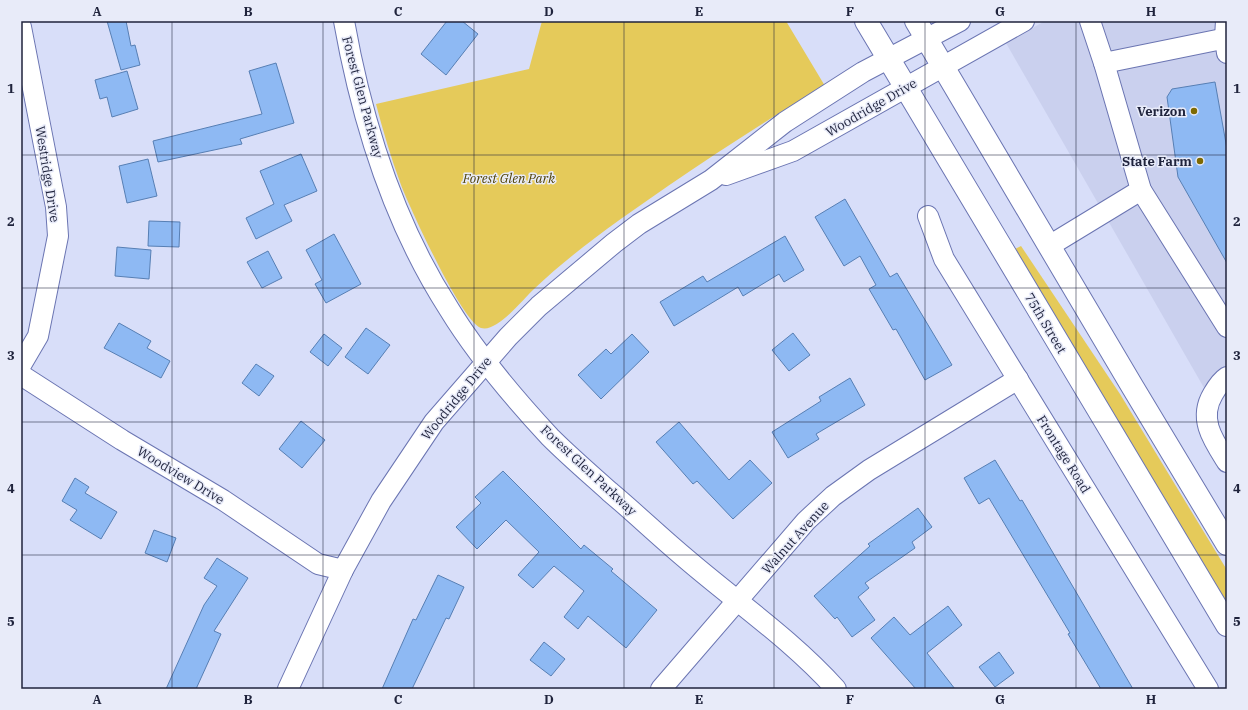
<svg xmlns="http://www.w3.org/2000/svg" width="1248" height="710" font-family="'IBM Plex Serif',serif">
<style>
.built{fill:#cad0ee}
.green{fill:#e5ca5a}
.building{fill:#8eb9f3;stroke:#577fb4}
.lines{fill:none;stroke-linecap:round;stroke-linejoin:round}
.minor-casing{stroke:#6b75b2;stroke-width:22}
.major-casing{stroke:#6b75b2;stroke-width:24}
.minor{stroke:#fff;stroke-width:20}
.major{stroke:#fff;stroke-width:22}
.grid{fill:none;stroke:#1f233c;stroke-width:1;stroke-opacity:0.55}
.poi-dot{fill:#7e6a02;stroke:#e8ebf9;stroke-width:1.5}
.labels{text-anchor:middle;stroke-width:3;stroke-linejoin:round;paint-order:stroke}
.street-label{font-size:13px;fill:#1f233c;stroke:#e8ebf9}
.poi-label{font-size:13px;font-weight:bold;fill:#1f233c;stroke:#e8ebf9;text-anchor:end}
.park-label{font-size:13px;font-style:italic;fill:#4e4103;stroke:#e8ebf9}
.neatline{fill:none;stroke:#1f233c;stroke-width:1.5}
.grid-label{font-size:13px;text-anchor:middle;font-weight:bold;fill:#1f233c}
</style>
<rect width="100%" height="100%" fill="#d8def9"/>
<path class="built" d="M 1045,21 L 1227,21 L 1227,391 L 1211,400 L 1006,43 Z"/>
<g class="green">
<path d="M 542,21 L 786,21 L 825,86 C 771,117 720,151 668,186 C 622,218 575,250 534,289 C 523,299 497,333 481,328 C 462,322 410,208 401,185 C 391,158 383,131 376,104 L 529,69 Z"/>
<path d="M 1021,246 L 1120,394 L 1227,570 L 1227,604 L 1015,249 Z"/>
</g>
<g class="building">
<path d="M 107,21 L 126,21 L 131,46 L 135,45 L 140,65 L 121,70 Z"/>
<path d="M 447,21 L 462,21 L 478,34 L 446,75 L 421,54 Z"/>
<path d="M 276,63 L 294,123 L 240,139 L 242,144 L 158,162 L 153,141 L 262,114 L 249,71 Z"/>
<path d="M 127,71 L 138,109 L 112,117 L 107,97 L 100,99 L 95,80 Z"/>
<path d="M 1215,82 L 1227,149 L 1227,263 L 1178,177 L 1167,97 L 1172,89 Z"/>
<path d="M 301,154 L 317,191 L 284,205 L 292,221 L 256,239 L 246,218 L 274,204 L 260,171 Z"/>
<path d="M 148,159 L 157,196 L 127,203 L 119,166 Z"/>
<path d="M 845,199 L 890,277 L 897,273 L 952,365 L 925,380 L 896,329 L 893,330 L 869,289 L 876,285 L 860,256 L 844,266 L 815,217 Z"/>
<path d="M 149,221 L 180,222 L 179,247 L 148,246 Z"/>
<path d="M 334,234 L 361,284 L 326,303 L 315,284 L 322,280 L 306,250 Z"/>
<path d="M 785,236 L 804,270 L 784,282 L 779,274 L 743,296 L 738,287 L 674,326 L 660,302 L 703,276 L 707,282 Z"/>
<path d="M 117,247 L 151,250 L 149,279 L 115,276 Z"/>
<path d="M 268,251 L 282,278 L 262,288 L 247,262 Z"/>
<path d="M 119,323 L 151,341 L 147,348 L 170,361 L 161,378 L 104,348 Z"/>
<path d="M 366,328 L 390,345 L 368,374 L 345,357 Z"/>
<path d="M 793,333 L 810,355 L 789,371 L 772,350 Z"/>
<path d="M 324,334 L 342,348 L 328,366 L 310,352 Z"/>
<path d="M 632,334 L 649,352 L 601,399 L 578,375 L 606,349 L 611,354 Z"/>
<path d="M 256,364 L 274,376 L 259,396 L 242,383 Z"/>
<path d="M 850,378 L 865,405 L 816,434 L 819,439 L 788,458 L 772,432 L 821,401 L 819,397 Z"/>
<path d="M 301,421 L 325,440 L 302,468 L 279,449 Z"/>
<path d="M 679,422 L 729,480 L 750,460 L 772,483 L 733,519 L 697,481 L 693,484 L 656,442 Z"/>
<path d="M 995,460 L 1020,501 L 1022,500 L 1133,689 L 1101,689 L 1068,634 L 1070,633 L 989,498 L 979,504 L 964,478 Z"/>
<path d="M 503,471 L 581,549 L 584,545 L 613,569 L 611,571 L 657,610 L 626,648 L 588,616 L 578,629 L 564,617 L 584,591 L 554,566 L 533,588 L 518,575 L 539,552 L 506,520 L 477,549 L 456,527 L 481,503 L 475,497 Z"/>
<path d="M 75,478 L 89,487 L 85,493 L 117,512 L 101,539 L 70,520 L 77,510 L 62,501 Z"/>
<path d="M 918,508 L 932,527 L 912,542 L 915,548 L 865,583 L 869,588 L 858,597 L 875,620 L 852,637 L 837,617 L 835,619 L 814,596 L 870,546 L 868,544 Z"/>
<path d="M 154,530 L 176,538 L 167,562 L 145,553 Z"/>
<path d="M 217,558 L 248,578 L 214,631 L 221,634 L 196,689 L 166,689 L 204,605 L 217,586 L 204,578 Z"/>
<path d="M 438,575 L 464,587 L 449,619 L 446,618 L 412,689 L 382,689 L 413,619 L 416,620 Z"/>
<path d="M 948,606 L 962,625 L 927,653 L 955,689 L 916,689 L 871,638 L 894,617 L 910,635 Z"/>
<path d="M 544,642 L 565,659 L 551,676 L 530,660 Z"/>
<path d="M 999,652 L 1014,673 L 995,687 L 979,667 Z"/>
</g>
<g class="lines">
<g class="minor-casing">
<g id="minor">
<path d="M 344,21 C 362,122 393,222 449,309 C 477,355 513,397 550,437 C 569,456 590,474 610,492 C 635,513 659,536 684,557 C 735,601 791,639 836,689"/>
<path d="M 1090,21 L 1104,63 L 1141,190 L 1227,327"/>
<path d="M 1226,21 L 1225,38 L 1227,53"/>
<path d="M 21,27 L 56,207 L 58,236 L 38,336 L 21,365"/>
<path d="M 1104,63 L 1227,38"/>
<path d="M 726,175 L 793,151 L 1024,21"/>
<path d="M 928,216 L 944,259 L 1208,689"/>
<path d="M 1049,246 L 1141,190"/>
<path d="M 21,375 L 122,440 L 223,500 L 318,564 L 343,570"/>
<path d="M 1227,377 C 1221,381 1217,387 1213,394 C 1198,419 1213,440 1227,462"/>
<path d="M 288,689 L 343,570 L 381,501 L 434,422 L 508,337 L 539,306 L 614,243 L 639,224 L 711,180 L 785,122 L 863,72 L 960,21"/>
<path d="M 661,689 L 806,521 L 833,496 L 869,470 L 1018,379"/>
</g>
</g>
<g class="major-casing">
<g id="major">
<path d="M 866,21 L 1227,625"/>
<path d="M 916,21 L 1132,386 L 1227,544"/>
</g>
</g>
<use href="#minor" class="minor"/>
<use href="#major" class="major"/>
</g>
<path class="grid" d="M 172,21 L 172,689M 323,21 L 323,689M 474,21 L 474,689M 624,21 L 624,689M 774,21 L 774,689M 925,21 L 925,689M 1076,21 L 1076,689M 21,155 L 1227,155M 21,288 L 1227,288M 21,422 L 1227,422M 21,555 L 1227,555"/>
<g class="poi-dot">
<circle cx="1194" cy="111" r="4"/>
<circle cx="1200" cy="161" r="4"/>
</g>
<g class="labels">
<g class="street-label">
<text transform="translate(363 97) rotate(75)" y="5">Forest Glen Parkway</text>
<text transform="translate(871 107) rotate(-30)" y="5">Woodridge Drive</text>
<text transform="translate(48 174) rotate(81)" y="5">Westridge Drive</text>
<text transform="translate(1046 323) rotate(59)" y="5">75th Street</text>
<text transform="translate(456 398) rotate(-51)" y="5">Woodridge Drive</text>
<text transform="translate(1064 454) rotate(58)" y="5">Frontage Road</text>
<text transform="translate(589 470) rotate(43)" y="5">Forest Glen Parkway</text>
<text transform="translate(181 475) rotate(31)" y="5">Woodview Drive</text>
<text transform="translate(795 537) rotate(-48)" y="5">Walnut Avenue</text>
</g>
<g class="poi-label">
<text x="1186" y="116">Verizon</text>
<text x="1192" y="166">State Farm</text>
</g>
<g class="park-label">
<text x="509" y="183">Forest Glen Park</text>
</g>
</g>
<rect width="1248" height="710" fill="none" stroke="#e8ebf9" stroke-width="44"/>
<rect x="22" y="22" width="1204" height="666" class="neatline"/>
<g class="grid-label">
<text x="97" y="16">A</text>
<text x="248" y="16">B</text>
<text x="398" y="16">C</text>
<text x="549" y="16">D</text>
<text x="699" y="16">E</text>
<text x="850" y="16">F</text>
<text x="1000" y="16">G</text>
<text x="1151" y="16">H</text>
<text x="11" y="93">1</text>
<text x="1237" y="93">1</text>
<text x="11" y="226">2</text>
<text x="1237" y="226">2</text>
<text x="11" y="360">3</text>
<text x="1237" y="360">3</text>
<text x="11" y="493">4</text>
<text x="1237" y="493">4</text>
<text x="11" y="626">5</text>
<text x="1237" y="626">5</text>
<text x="97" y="704">A</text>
<text x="248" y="704">B</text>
<text x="398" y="704">C</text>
<text x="549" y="704">D</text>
<text x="699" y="704">E</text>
<text x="850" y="704">F</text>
<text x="1000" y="704">G</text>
<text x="1151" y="704">H</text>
</g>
</svg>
